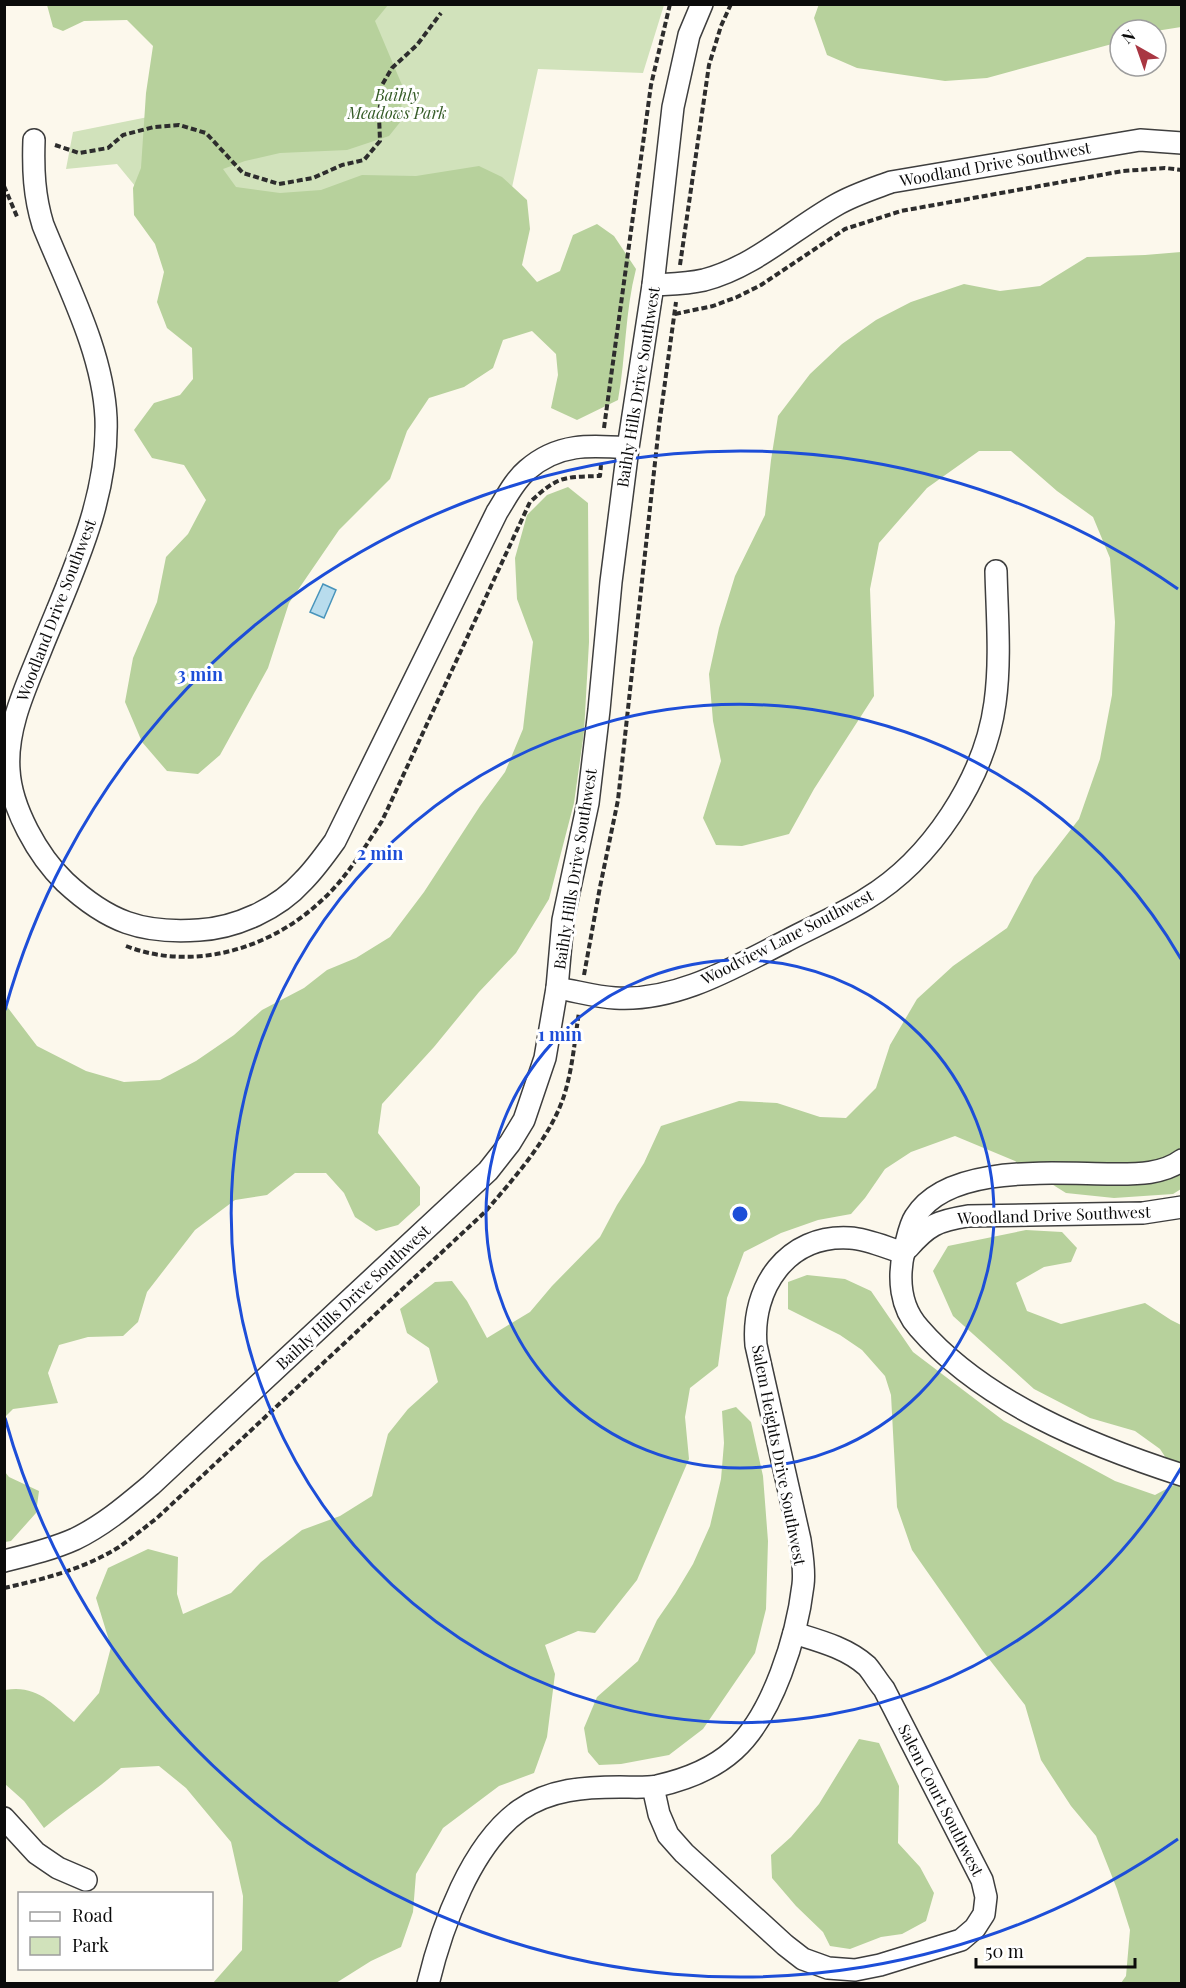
<svg xmlns="http://www.w3.org/2000/svg" width="1186" height="1988" font-family="'Playfair Display',serif">
<style>
.green{fill:#d1e2bb}
.forest{fill:#b7d19c}
.water{fill:#b8dced;stroke:#4894bb;stroke-width:1.5}
.lines{fill:none;stroke-linecap:round;stroke-linejoin:round}
.minor-casing{stroke:#3e3e3e;stroke-width:24}
.path{stroke:#2d2d2d;stroke-width:4;stroke-dasharray:6 3;stroke-linecap:butt}
.minor{stroke:#fff;stroke-width:21}
.ring{fill:none;stroke:#1d4ed8;stroke-width:3}
.labels{text-anchor:middle;stroke-width:6;stroke-linejoin:round;paint-order:stroke}
.park-label{font-size:16px;font-style:italic;fill:#335a25;stroke:#fff}
.street-label{font-size:16px;fill:#0b0b0b;stroke:#fff}
.centre{fill:#1d4ed8;stroke:#fff;stroke-width:3}
.ring-label{font-size:18px;text-anchor:middle;font-weight:bold;fill:#1d4ed8;stroke:#fff;stroke-width:6;stroke-linejoin:round;paint-order:stroke}
</style>
<rect width="100%" height="100%" fill="#fcf8ec"/>
<path class="green" d="M 305,5 L 664,5 L 643,73 L 538,69 L 509,201 L 223,293 L 117,164 L 66,169 L 73,132 L 183,110 Z"/>
<g class="forest">
<path d="M 819,4 L 1181,5 L 1181,27 L 1156,31 L 1120,30 L 1120,42 L 1112,44 L 987,78 L 945,81 L 857,68 L 827,55 L 814,18 Z"/>
<path d="M 47,5 L 388,5 L 375,21 L 402,85 L 401,121 L 389,136 L 347,150 L 280,153 L 245,161 L 223,169 L 236,187 L 280,193 L 321,190 L 362,175 L 416,176 L 479,166 L 502,177 L 527,200 L 530,229 L 522,265 L 537,282 L 560,271 L 573,235 L 597,224 L 614,236 L 636,269 C 625,311 626,356 618,400 L 577,420 L 551,408 L 558,375 L 556,354 L 532,331 L 503,340 L 493,368 L 464,387 L 429,398 L 407,431 L 390,479 L 339,530 L 289,603 L 268,668 L 220,755 L 198,774 L 167,771 L 142,742 L 125,702 L 133,658 L 157,602 L 166,557 L 188,534 L 206,500 L 184,465 L 152,458 L 134,430 L 154,403 L 180,395 L 193,379 L 192,348 L 167,328 L 157,302 L 164,272 L 155,244 L 134,215 L 133,188 L 141,168 L 146,93 L 153,46 L 127,20 L 84,21 L 63,31 L 53,27 Z"/>
<path d="M 1181,252 L 1181,1189 L 1173,1194 L 1114,1198 L 1066,1193 L 1015,1161 L 955,1136 L 911,1152 L 885,1169 L 865,1198 L 851,1214 L 818,1220 L 781,1233 L 744,1252 L 727,1298 L 718,1366 L 690,1388 L 685,1417 L 689,1459 L 637,1580 L 595,1633 L 578,1631 L 545,1645 L 555,1674 L 547,1737 L 534,1773 L 499,1786 L 443,1828 L 416,1874 L 413,1912 L 401,1947 L 371,1961 L 336,1983 L 213,1983 L 242,1950 L 243,1896 L 231,1842 L 186,1788 L 159,1766 L 121,1768 C 97,1790 69,1807 44,1828 L 24,1801 L 5,1784 L 5,1690 C 36,1684 53,1704 74,1722 L 99,1693 L 111,1647 L 96,1598 L 108,1568 L 148,1549 L 178,1557 L 177,1594 L 183,1614 L 231,1593 L 261,1562 L 302,1530 L 340,1516 L 372,1496 L 388,1434 L 408,1409 L 438,1382 L 429,1348 L 407,1333 L 400,1309 L 435,1282 L 452,1281 L 467,1301 L 487,1338 L 530,1312 L 552,1286 L 600,1237 L 617,1205 L 644,1163 L 661,1126 L 739,1101 L 777,1103 L 820,1117 L 846,1118 L 876,1088 L 890,1045 L 917,999 L 953,966 L 1007,928 L 1034,877 L 1079,819 L 1100,759 L 1112,695 L 1115,622 L 1110,558 L 1093,517 L 1057,491 L 1011,451 L 979,451 L 927,488 L 879,543 L 870,589 L 874,696 L 814,789 L 789,834 L 742,846 L 716,845 L 703,818 L 721,761 L 713,721 L 709,674 L 719,628 L 735,576 L 765,515 L 771,460 L 778,416 L 810,374 L 842,344 L 876,320 L 911,302 L 964,284 L 1000,291 L 1040,286 L 1087,257 L 1145,255 Z"/>
<path d="M 568,487 L 588,503 L 589,642 L 584,732 L 574,803 L 549,899 L 516,953 L 479,992 L 434,1047 L 382,1104 L 378,1133 L 420,1187 L 420,1205 L 398,1225 L 376,1231 L 355,1217 L 344,1193 L 326,1173 L 295,1173 L 267,1195 L 235,1200 L 195,1230 L 147,1292 L 138,1322 L 123,1336 L 88,1337 L 59,1345 L 48,1373 L 58,1403 L 13,1409 L 5,1417 L 5,1004 L 37,1046 L 86,1071 L 124,1082 L 160,1080 L 196,1061 L 234,1035 L 262,1010 L 304,988 L 327,970 L 356,958 L 390,937 L 424,892 L 480,806 L 505,772 L 523,729 L 533,642 L 517,599 L 515,558 L 527,515 L 547,495 Z"/>
<path d="M 1026,1230 L 1062,1232 L 1077,1248 L 1071,1262 L 1044,1267 L 1016,1283 L 1027,1311 L 1061,1324 L 1145,1303 L 1171,1320 L 1181,1325 L 1181,1983 L 1121,1983 L 1126,1976 L 1130,1930 L 1117,1889 L 1096,1836 L 1071,1806 L 1041,1760 L 1025,1705 L 982,1650 L 912,1550 L 897,1507 L 891,1395 L 885,1376 L 862,1350 L 840,1335 L 788,1309 L 788,1282 L 807,1275 L 845,1279 L 871,1291 L 913,1352 L 1004,1421 L 1115,1481 L 1155,1495 L 1181,1481 L 1160,1449 L 1135,1431 L 1090,1418 L 1034,1389 L 953,1316 L 933,1271 L 948,1246 Z"/>
<path d="M 736,1407 L 751,1422 L 763,1476 L 768,1541 L 766,1609 L 755,1653 L 703,1729 L 669,1755 L 621,1764 L 599,1765 L 588,1752 L 584,1728 L 597,1697 L 638,1661 L 657,1620 L 675,1594 L 693,1564 L 710,1526 L 721,1479 L 724,1443 L 722,1411 Z"/>
<path d="M 5,1472 L 9,1477 L 39,1491 L 36,1513 L 11,1541 L 5,1542 Z"/>
<path d="M 859,1739 L 879,1743 L 899,1786 L 898,1843 L 920,1867 L 934,1893 L 926,1921 L 902,1934 L 881,1937 L 850,1949 L 830,1946 L 823,1932 L 796,1906 L 772,1878 L 771,1855 L 791,1837 L 819,1804 Z"/>
</g>
<path class="water" d="M 323,584 L 336,590 L 324,618 L 310,612 Z"/>
<g class="lines">
<g class="minor-casing">
<g id="minor">
<path d="M 34,140 C 33,169 34,196 43,225 C 67,285 103,352 106,418 C 109,501 70,577 40,652 C 25,689 6,729 9,770 C 11,808 38,856 65,882 C 108,922 142,934 199,930 C 236,928 278,909 303,881 C 315,869 325,855 335,841 L 497,512 C 506,498 514,481 527,470 C 558,443 590,445 628,448"/>
<path d="M 653,285 C 670,284 687,284 704,280 C 754,267 792,230 836,205 C 853,195 872,189 891,182 L 1140,140 L 1182,143"/>
<path d="M 557,988 C 576,991 596,997 615,998 C 676,1002 733,968 786,941 C 812,927 841,915 866,899 C 931,860 985,778 995,703 C 1001,660 997,614 996,571"/>
<path d="M 1182,1160 C 1162,1175 1134,1174 1112,1174 C 1056,1174 948,1163 915,1217 C 909,1226 907,1241 904,1251 C 898,1278 900,1307 919,1328 C 983,1402 1089,1445 1182,1475"/>
<path d="M 908,1248 C 928,1225 937,1221 968,1216 L 1143,1213 L 1182,1207"/>
<path d="M 4,1561 C 28,1555 53,1549 75,1539 C 104,1525 127,1505 151,1485 L 488,1171 L 510,1143 L 524,1120 L 545,1058 L 557,988 L 563,920 L 588,803 L 599,710 L 611,582 L 628,448 L 653,285 L 673,107 L 689,35 L 702,4"/>
<path d="M 653,1787 L 659,1814 L 668,1835 L 684,1853 L 785,1945 L 803,1959 L 828,1968 L 855,1970 L 880,1965 L 961,1940 L 975,1928 L 984,1914 L 986,1897 L 982,1880 L 884,1689 C 878,1682 873,1673 867,1666 C 847,1648 820,1641 794,1633"/>
<path d="M 4,1818 L 36,1853 L 58,1868 L 86,1880"/>
<path d="M 428,1984 C 442,1926 471,1845 520,1810 C 550,1789 585,1787 620,1787 C 632,1787 645,1788 657,1786 C 684,1780 713,1769 734,1750 C 773,1715 797,1636 803,1585 C 805,1570 802,1555 800,1540 L 756,1345 C 751,1288 787,1234 850,1238 C 868,1239 887,1248 904,1253"/>
</g>
</g>
<g class="path">
<path d="M 55,145 L 79,153 L 108,148 L 123,135 L 154,127 L 179,125 L 206,133 L 243,173 L 279,184 L 313,178 L 342,165 L 364,160 L 380,141 L 379,116 L 382,85 L 392,68 L 417,45 L 441,13"/>
<path d="M 4,186 L 18,219"/>
<path d="M 680,265 L 709,65 L 721,26 L 731,4"/>
<path d="M 675,314 L 713,306 L 737,297 L 761,285 L 845,229 L 901,211 L 1123,171 L 1165,168 L 1182,170"/>
<path d="M 604,428 L 651,85 L 670,4"/>
<path d="M 126,946 C 193,972 270,949 321,901 C 346,879 364,848 382,821 L 530,502 C 558,476 563,477 600,476 L 601,465"/>
<path d="M 584,975 L 600,887 L 618,800 L 659,426 L 676,302"/>
<path d="M 4,1588 C 44,1579 84,1569 119,1547 C 132,1538 144,1528 157,1518 L 485,1212 C 515,1177 554,1134 566,1089 C 573,1064 575,1038 579,1012"/>
</g>
<use href="#minor" class="minor"/>
</g>
<g class="ring">
<circle cx="740" cy="1214" r="254"/>
<path d="M1181 1468A509 509 0 1 1 1181 959"/>
<path d="M1178 1839A763 763 0 0 1 5 1418M5 1010A763 763 0 0 1 1178 589"/>
</g>
<g class="labels">
<g class="park-label">
<text x="397" y="101">Baihly<tspan x="397" dy="18">Meadows Park</tspan></text>
</g>
<g class="street-label">
<text transform="translate(995 164) rotate(-10)" y="6">Woodland Drive Southwest</text>
<text transform="translate(638 387) rotate(-81)" y="6">Baihly Hills Drive Southwest</text>
<text transform="translate(56 610) rotate(-69)" y="6">Woodland Drive Southwest</text>
<text transform="translate(575 869) rotate(-81)" y="6">Baihly Hills Drive Southwest</text>
<text transform="translate(787 937) rotate(-27)" y="6">Woodview Lane Southwest</text>
<text transform="translate(1054 1215) rotate(-2)" y="6">Woodland Drive Southwest</text>
<text transform="translate(353 1297) rotate(-43)" y="6">Baihly Hills Drive Southwest</text>
<text transform="translate(779 1455) rotate(79)" y="6">Salem Heights Drive Southwest</text>
<text transform="translate(941 1800) rotate(63)" y="6">Salem Court Southwest</text>
</g>
</g>
<circle cx="740" cy="1214" r="9" class="centre"/>
<g class="ring-label">
<text x="200" y="681">3 min</text>
<text x="380" y="860">2 min</text>
<text x="560" y="1041">1 min</text>
</g>
<rect width="1186" height="1988" fill="none" stroke="#0b0b0b" stroke-width="12"/>
<rect x="18" y="1892" width="195" height="78" fill="#ffffff" stroke="#9d9d9d" stroke-width="1.5"/>
<rect x="30" y="1912" width="30" height="9" fill="#ffffff" stroke="#9d9d9d" stroke-width="1.5"/>
<text x="72" y="1922" font-size="18" fill="#0b0b0b">Road</text>
<rect x="30" y="1937" width="30" height="18" fill="#d1e2bb" stroke="#9d9d9d" stroke-width="1.5"/>
<text x="72" y="1952" font-size="18" fill="#0b0b0b">Park</text>
<g transform="translate(1138 48) rotate(320)"><circle r="28" fill="#ffffff" stroke="#9d9d9d" stroke-width="1.5"/>
<path d="M0-4.5L10 22L0 15L-10 22Z" fill="#a93642"/>
<text y="-9" font-size="16" font-weight="bold" text-anchor="middle" fill="#0b0b0b">N</text>
</g>
<path d="M976 1958v9h159v-9" fill="none" stroke="#0b0b0b" stroke-width="3"/>
<text x="985" y="1958" font-size="18" fill="#0b0b0b" stroke="#ffffff" stroke-width="4.5" paint-order="stroke">50 m</text>
</svg>
